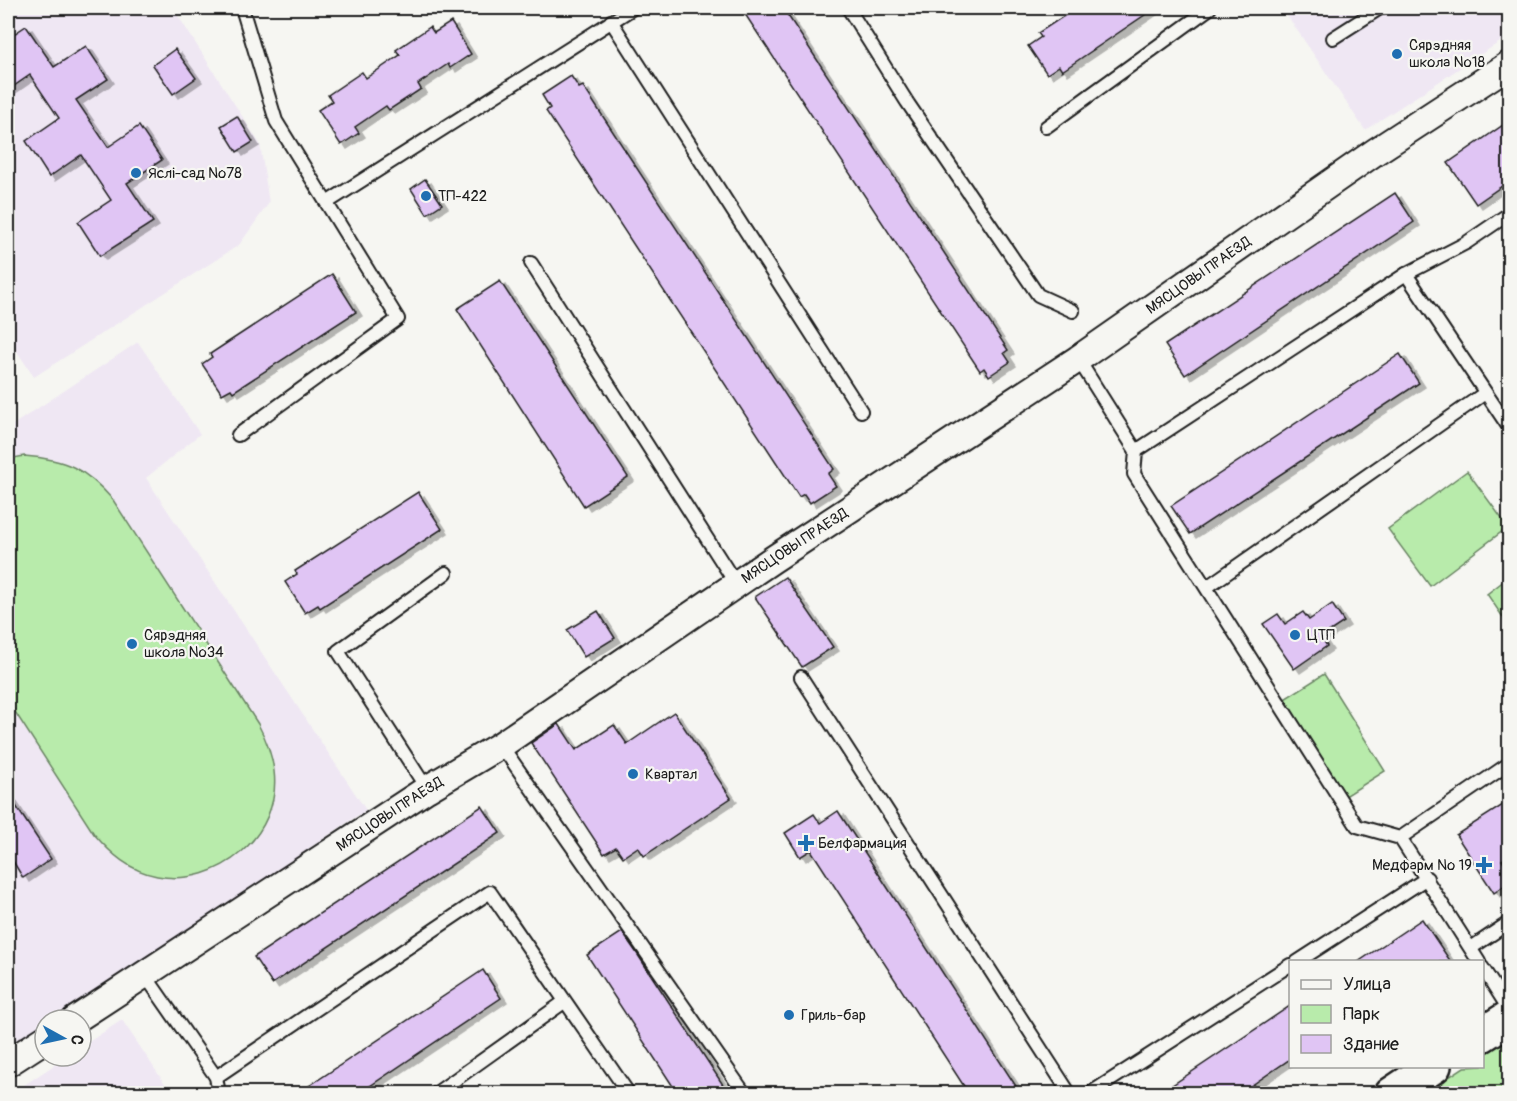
<svg xmlns="http://www.w3.org/2000/svg" width="1517" height="1101" font-family="Pangolin,sans-serif">
<style>
.built{fill:#efe7f3}
.green{fill:#b8ebab;stroke:#6a8464;stroke-width:1.5}
.building{fill:#e0c5f4;stroke:#1c1c1c;stroke-width:1.5;filter:url(#shadow)}
.lines{fill:none;stroke-linecap:round;stroke-linejoin:round}
.service-casing{stroke:#1c1c1c;stroke-width:16}
.minor-casing{stroke:#1c1c1c;stroke-width:30}
.secondary-casing{stroke:#1c1c1c;stroke-width:38}
.service{stroke:#f6f6f2;stroke-width:12}
.minor{stroke:#f6f6f2;stroke-width:26}
.secondary{stroke:#f6f6f2;stroke-width:33}
.poi-dot{fill:#1f6fb2;stroke:#f6f6f2;stroke-width:2}
.labels{text-anchor:middle;stroke-width:4.5;stroke-linejoin:round;paint-order:stroke}
.poi-label{font-size:15px;fill:#1c1c1c;stroke:#f6f6f2;text-anchor:start}
.street-label{font-size:15px;fill:#1c1c1c;stroke:#f6f6f2}
</style>
<defs>
<filter id="shadow"><feDropShadow dx="6" dy="4" stdDeviation="0" flood-color="#0004"/></filter>
</defs>
<rect width="100%" height="100%" fill="#f6f6f2"/>
<filter id="ink" filterUnits="userSpaceOnUse"><feTurbulence type="fractalNoise" baseFrequency=".0167" numOctaves="2"/><feDisplacementMap in="SourceGraphic" scale="12" xChannelSelector="R" yChannelSelector="G"/><feConvolveMatrix kernelMatrix="1 2 1 2 8 2 1 2 1" color-interpolation-filters="sRGB"/></filter>
<g filter="url(#ink)">
<g class="built">
<path d="M 8,8 L 173,8 L 260,144 L 269,203 L 239,245 L 34,377 L 8,338 Z"/>
<path d="M 1282,8 L 1509,8 L 1509,36 L 1365,130 Z"/>
<path d="M 138,342 L 200,434 L 146,478 L 366,810 L 55,1020 L 45,1020 L 45,1027 L 8,1052 L 8,428 Z"/>
<path d="M 122,1020 L 171,1093 L 12,1093 L 68,1056 L 81,1056 L 81,1047 Z"/>
</g>
<g class="green">
<path d="M 24,456 C 66,459 86,469 113,500 L 258,724 C 266,739 272,754 274,771 C 282,835 218,888 157,876 C 130,871 111,854 94,834 L 8,701 L 8,459 Z"/>
<path d="M 1467,471 L 1508,527 L 1430,586 L 1388,529 Z"/>
<path d="M 1509,577 L 1509,626 L 1487,594 Z"/>
<path d="M 1324,674 L 1385,771 L 1344,797 L 1283,700 Z"/>
<path d="M 1509,1037 L 1509,1093 L 1423,1094 L 1464,1067 L 1482,1066 L 1483,1055 Z"/>
</g>
<g class="building">
<path d="M 741,8 L 783,8 L 1008,350 L 1004,353 L 1010,362 L 989,376 L 984,368 L 980,371 Z"/>
<path d="M 1076,8 L 1155,8 L 1062,71 L 1059,66 L 1047,74 L 1028,46 L 1041,37 L 1038,33 Z"/>
<path d="M 451,22 L 471,54 L 450,68 L 448,64 L 418,84 L 421,89 L 389,110 L 386,106 L 355,127 L 359,133 L 341,145 L 318,110 L 332,101 L 328,95 L 362,72 L 366,78 L 400,55 L 396,50 L 430,27 L 434,33 Z"/>
<path d="M 26,26 L 54,67 L 86,46 L 108,79 L 76,100 L 108,147 L 139,126 L 162,160 L 127,183 L 153,222 L 100,256 L 78,222 L 111,200 L 81,155 L 49,177 L 26,141 L 59,118 L 30,75 L 8,90 L 8,38 Z"/>
<path d="M 175,49 L 196,78 L 173,94 L 153,65 Z"/>
<path d="M 571,76 L 579,88 L 583,86 L 834,469 L 828,474 L 836,486 L 810,503 L 804,494 L 799,497 L 546,111 L 550,108 L 542,95 Z"/>
<path d="M 237,116 L 253,142 L 237,152 L 221,126 Z"/>
<path d="M 1509,121 L 1509,181 L 1476,204 L 1448,163 Z"/>
<path d="M 425,179 L 442,204 L 427,214 L 411,189 Z"/>
<path d="M 1395,193 L 1414,222 L 1185,375 L 1165,345 Z"/>
<path d="M 332,274 L 356,312 L 233,392 L 231,389 L 222,394 L 202,364 L 212,357 L 210,354 Z"/>
<path d="M 500,281 L 628,477 L 584,506 L 457,309 Z"/>
<path d="M 1400,354 L 1419,383 L 1190,534 L 1171,506 Z"/>
<path d="M 418,492 L 442,529 L 320,608 L 318,605 L 305,613 L 285,582 L 297,574 L 295,571 Z"/>
<path d="M 785,577 L 833,647 L 802,667 L 755,597 Z"/>
<path d="M 1332,604 L 1344,622 L 1321,637 L 1327,646 L 1294,669 L 1263,624 L 1278,614 L 1285,624 L 1303,612 L 1309,620 Z"/>
<path d="M 598,611 L 615,638 L 584,657 L 567,630 Z"/>
<path d="M 674,712 L 731,798 L 644,856 L 638,847 L 623,857 L 616,847 L 604,854 L 531,743 L 559,724 L 576,750 L 614,725 L 627,744 Z"/>
<path d="M 8,794 L 51,859 L 23,878 L 8,853 Z"/>
<path d="M 1509,801 L 1509,855 L 1502,860 L 1509,872 L 1509,882 L 1494,893 L 1456,835 Z"/>
<path d="M 482,806 L 500,833 L 272,984 L 254,957 Z"/>
<path d="M 838,811 L 1021,1094 L 969,1094 L 811,850 L 800,857 L 785,833 L 814,814 L 820,823 Z"/>
<path d="M 1422,919 L 1451,962 L 1358,962 Z"/>
<path d="M 622,932 L 636,952 L 729,1094 L 678,1094 L 587,955 Z"/>
<path d="M 483,970 L 501,998 L 358,1094 L 297,1094 Z"/>
<path d="M 1290,1006 L 1290,1059 L 1239,1094 L 1159,1094 Z"/>
</g>
<g class="lines">
<g class="service-casing">
<g id="service">
<path d="M 848,8 L 907,102 L 1038,295 L 1073,311"/>
<path d="M 611,21 L 861,411"/>
<path d="M 1333,38 L 1380,8"/>
<path d="M 1046,127 L 1210,8"/>
<path d="M 328,202 L 633,8"/>
<path d="M 531,263 L 736,584"/>
<path d="M 1406,274 L 1510,429"/>
<path d="M 1078,359 L 1136,451 L 1134,474 L 1357,826 L 1400,838 L 1479,962"/>
<path d="M 238,435 L 398,319 L 276,121 L 242,8"/>
<path d="M 1136,451 L 1406,274 L 1466,243 L 1510,213"/>
<path d="M 1207,587 L 1485,393"/>
<path d="M 801,677 L 1070,1094"/>
<path d="M 501,745 L 745,1094"/>
<path d="M 427,789 L 338,651 L 446,573"/>
<path d="M 1400,838 L 1510,763"/>
<path d="M 1471,948 L 1510,922"/>
<path d="M 1297,962 L 1427,878"/>
<path d="M 1482,967 L 1510,1011"/>
<path d="M 145,975 L 216,1077 L 219,1094"/>
<path d="M 216,1077 L 490,892 L 629,1094"/>
<path d="M 435,1094 L 564,1002"/>
<path d="M 1089,1094 L 1290,965"/>
</g>
</g>
<g class="minor-casing">
<g id="minor">
<path id="s1" d="M 75,1020 L 427,789 L 501,745 L 772,560 L 1078,359 L 1375,152 L 1510,64"/>
<path d="M 8,1063 L 45,1039"/>
</g>
</g>
<g class="secondary-casing">
<g id="secondary">
<path d="M 1482,1035 L 1510,1017"/>
<path d="M 1392,1094 L 1434,1066"/>
</g>
</g>
<use href="#service" class="service"/>
<use href="#minor" class="minor"/>
<use href="#secondary" class="secondary"/>
</g>
</g>
<g class="poi-dot">
<circle cx="1397" cy="54" r="6"/>
<circle cx="136" cy="173" r="6"/>
<circle cx="426" cy="196" r="6"/>
<circle cx="1295" cy="635" r="6"/>
<circle cx="132" cy="644" r="6"/>
<circle cx="633" cy="774" r="6"/>
<path d="M803 834h6v6h6v6h-6v6h-6v-6h-6v-6h6z"/>
<path d="M1481 856h6v6h6v6h-6v6h-6v-6h-6v-6h6z"/>
<circle cx="789" cy="1015" r="6"/>
</g>
<g class="labels">
<g class="poi-label">
<text x="1409" y="50">Сярэдняя<tspan x="1409" dy="17">школа №18</tspan></text>
<text x="148" y="178">Яслі-сад №78</text>
<text x="438" y="201">ТП-422</text>
<text x="144" y="640">Сярэдняя<tspan x="144" dy="17">школа №34</tspan></text>
<text x="1307" y="640">ЦТП</text>
<text x="645" y="779">Квартал</text>
<text x="818" y="848">Белфармация</text>
<text x="1472" y="870" text-anchor="end">Медфарм № 19</text>
<text x="801" y="1020">Гриль-бар</text>
</g>
<g class="street-label">
<text dy="5" stroke="none"><textPath href="#s1" startOffset="1348">МЯСЦОВЫ ПРАЕЗД</textPath></text>
<text dy="5" stroke="none"><textPath href="#s1" startOffset="862">МЯСЦОВЫ ПРАЕЗД</textPath></text>
<text dy="5" stroke="none"><textPath href="#s1" startOffset="376">МЯСЦОВЫ ПРАЕЗД</textPath></text>
</g>
</g>
<rect width="1517" height="1101" fill="none" stroke="#f6f6f2" stroke-width="30"/>
<rect x="15" y="15" width="1487" height="1071" fill="none" stroke="#1c1c1c" stroke-width="2" filter="url(#ink)"/>
<rect x="1289" y="960" width="195" height="108" fill="#f6f6f2" stroke="#9f9f9c" stroke-width="1.5"/>
<rect x="1301" y="980" width="30" height="9" fill="#f6f6f2" stroke="#9f9f9c" stroke-width="1.5"/>
<text x="1343" y="990" font-size="18" fill="#1c1c1c">Улица</text>
<rect x="1301" y="1005" width="30" height="18" fill="#b8ebab" stroke="#9f9f9c" stroke-width="1.5"/>
<text x="1343" y="1020" font-size="18" fill="#1c1c1c">Парк</text>
<rect x="1301" y="1035" width="30" height="18" fill="#e0c5f4" stroke="#9f9f9c" stroke-width="1.5"/>
<text x="1343" y="1050" font-size="18" fill="#1c1c1c">Здание</text>
<g transform="translate(63 1038) rotate(98)"><circle r="28" fill="#f6f6f2" stroke="#9f9f9c" stroke-width="1.5"/>
<path d="M0-4.5L10 22L0 15L-10 22Z" fill="#1f6fb2"/>
<text y="-9" font-size="16" font-weight="bold" text-anchor="middle" fill="#1c1c1c">С</text>
</g>
</svg>
